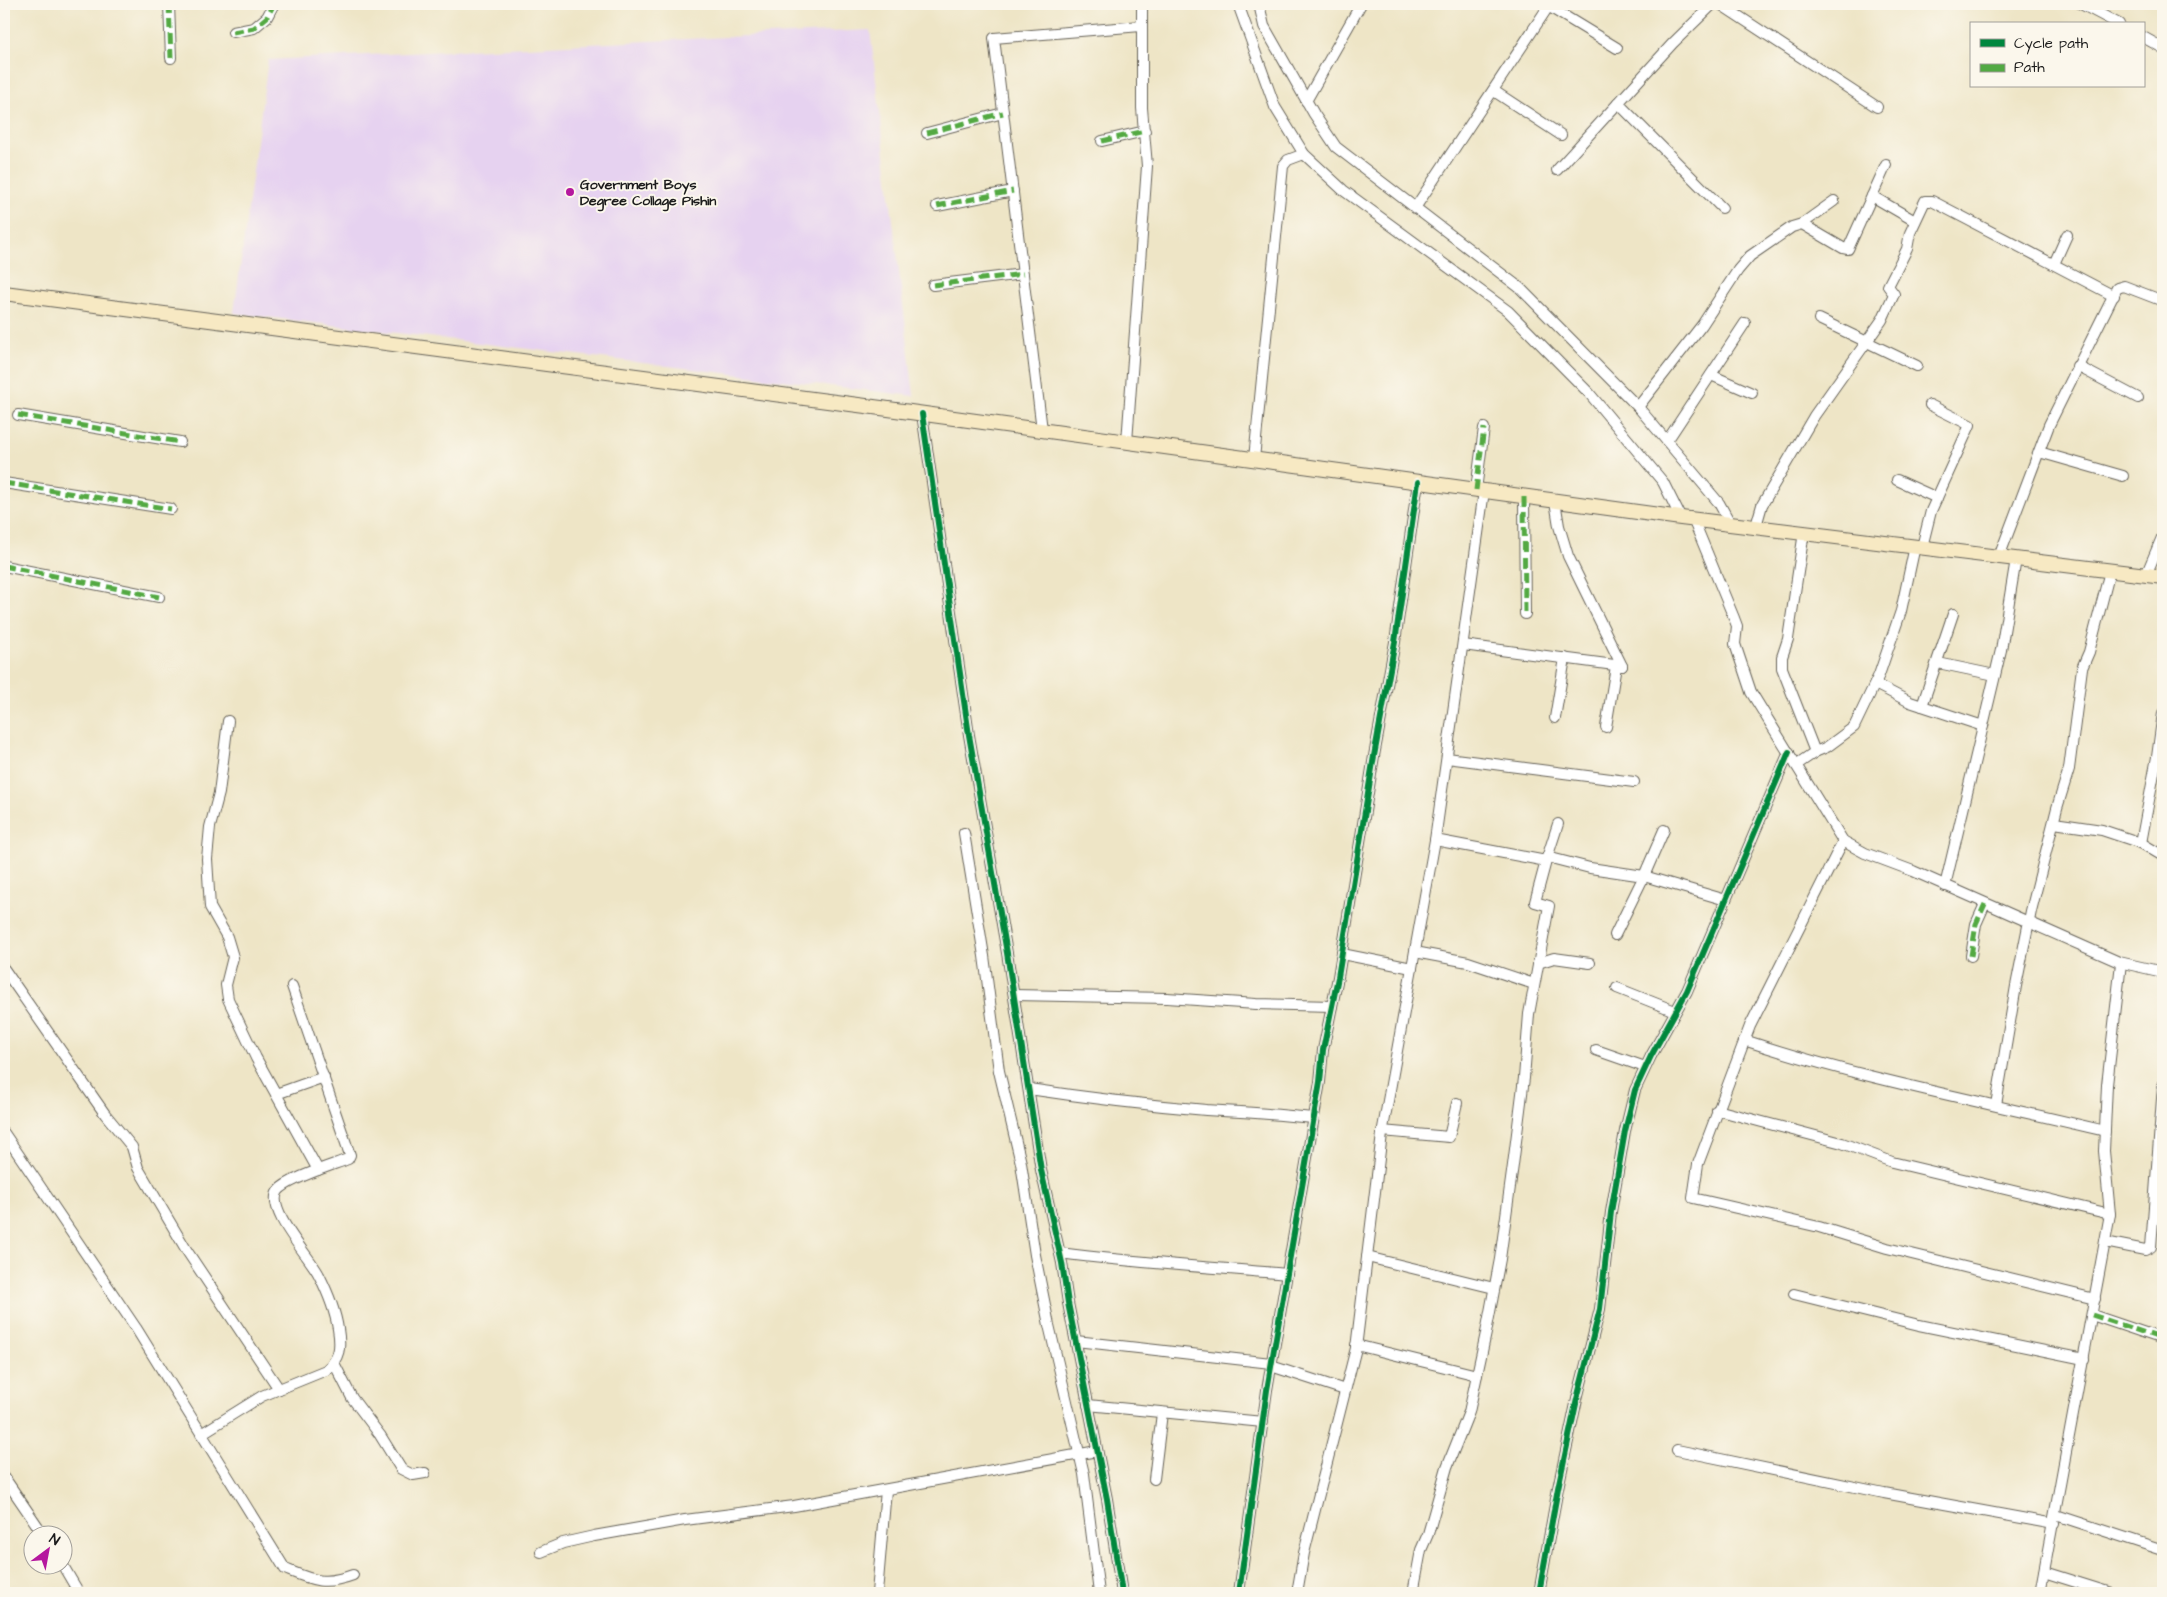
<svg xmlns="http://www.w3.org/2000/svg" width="2167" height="1597" font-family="'Architects Daughter',sans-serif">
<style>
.built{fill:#e6d2f0}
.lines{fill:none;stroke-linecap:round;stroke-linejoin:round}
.minor-casing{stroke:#666258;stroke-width:12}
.secondary-casing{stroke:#666258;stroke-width:16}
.minor{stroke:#fff;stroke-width:10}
.secondary{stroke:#f7e9c3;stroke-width:14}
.quiet{stroke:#52a943;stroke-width:5;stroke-dasharray:10 5;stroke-linecap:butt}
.cycleway-casing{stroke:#fbf7ec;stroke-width:9}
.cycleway{stroke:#00873e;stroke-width:6}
.poi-dot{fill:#b5179e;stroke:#fbf7ec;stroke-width:2}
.labels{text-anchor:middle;stroke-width:4;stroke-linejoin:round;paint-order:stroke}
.poi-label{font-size:14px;font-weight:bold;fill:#1c1c1c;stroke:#fbf7ec;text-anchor:start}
</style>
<rect width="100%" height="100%" fill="#fbf7ec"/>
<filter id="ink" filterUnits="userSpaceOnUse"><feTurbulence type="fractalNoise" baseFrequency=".02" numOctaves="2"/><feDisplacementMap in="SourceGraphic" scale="10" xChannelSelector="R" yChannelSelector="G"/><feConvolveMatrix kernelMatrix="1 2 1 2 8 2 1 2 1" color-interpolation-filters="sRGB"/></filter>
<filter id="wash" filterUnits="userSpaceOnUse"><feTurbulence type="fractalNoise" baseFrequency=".0096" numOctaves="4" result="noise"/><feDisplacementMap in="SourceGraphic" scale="20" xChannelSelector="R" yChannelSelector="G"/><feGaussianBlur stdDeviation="1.12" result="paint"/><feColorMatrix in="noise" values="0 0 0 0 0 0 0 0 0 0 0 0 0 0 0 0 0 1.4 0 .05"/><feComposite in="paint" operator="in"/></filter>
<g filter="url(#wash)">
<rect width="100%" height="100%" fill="#eee5c6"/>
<path class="built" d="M 870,30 L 914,396 L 234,313 L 268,60 Z"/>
</g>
<g filter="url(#ink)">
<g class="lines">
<g class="minor-casing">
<g id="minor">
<path d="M 169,4 L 171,58"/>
<path d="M 1238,4 L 1275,107 L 1304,154 L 1343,190 L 1508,311 L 1589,393 L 1663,482 L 1681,518"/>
<path d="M 1259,4 L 1264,26 L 1314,114 L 1336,147 L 1520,288 L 1638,407 L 1719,503 L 1730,523"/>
<path d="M 1720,4 L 1877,107"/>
<path d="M 2081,4 L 2119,24"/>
<path d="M 1548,6 L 1617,48"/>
<path d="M 233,32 L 254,28 L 267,17 L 274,4"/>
<path d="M 2143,37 L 2163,48"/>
<path d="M 1494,91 L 1561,135"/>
<path d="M 1306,101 L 1361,4"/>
<path d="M 1618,103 L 1722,208"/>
<path d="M 927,133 L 1003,113"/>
<path d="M 1102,141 L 1145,131"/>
<path d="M 1557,170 L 1673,43 L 1713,4"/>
<path d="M 1872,196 L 1915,221"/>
<path d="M 937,206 L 1013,191"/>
<path d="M 1415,208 L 1550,4"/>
<path d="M 1802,224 L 1834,201"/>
<path d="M 2054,264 L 2067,235"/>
<path d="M 933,285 L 1023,274"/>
<path d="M 1819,319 L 1917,366"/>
<path d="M 2077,366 L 2138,398"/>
<path d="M 1711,375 L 1752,393"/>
<path d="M 1638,407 L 1702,325 L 1738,270 L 1750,256 L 1792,227 L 1802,224 L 1843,248 L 1848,249 L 1886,165"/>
<path d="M 922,414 L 969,735 L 1007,953 L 1041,1170 L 1062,1263 L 1068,1303 L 1107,1499 L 1122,1593"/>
<path d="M 18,415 L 180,442"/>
<path d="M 1042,430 L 994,38 L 1141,26"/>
<path d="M 1667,441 L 1745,323"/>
<path d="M 1127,442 L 1147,166 L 1142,108 L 1142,4"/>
<path d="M 2039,452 L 2123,476"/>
<path d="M 1254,459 L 1283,166 L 1288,160 L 1304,154"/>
<path d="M 1897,480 L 1937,498"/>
<path d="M 4,483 L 171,509"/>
<path d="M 1476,490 L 1484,428"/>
<path d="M 1524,497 L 1525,614"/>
<path d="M 1555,501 L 1559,526 L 1568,556 L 1622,666"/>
<path d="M 1693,519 L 1734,618 L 1737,626 L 1735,644 L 1751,692 L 1843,841 L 1865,853 L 1913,871 L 2119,962 L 2163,972"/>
<path d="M 1756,526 L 1762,505 L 1814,416 L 1882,320 L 1894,294 L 1888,286 L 1907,249 L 1910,233 L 1925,201 L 1932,201 L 2114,296"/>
<path d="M 1804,532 L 1788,639 L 1782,657 L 1782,668 L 1815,752"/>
<path d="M 1922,547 L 1931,511 L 1970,425 L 1930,405"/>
<path d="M 1999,557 L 2049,425 L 2117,288 L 2124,286 L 2163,301"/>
<path d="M 4,566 L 159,597"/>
<path d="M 2146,575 L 2163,535"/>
<path d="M 1463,645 L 1622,666"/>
<path d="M 1938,663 L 1995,675"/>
<path d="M 1875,684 L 1910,702 L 1983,726"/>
<path d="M 1922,706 L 1953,614"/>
<path d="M 1555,718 L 1565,658"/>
<path d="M 228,721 L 219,793 L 210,827 L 207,859 L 210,907 L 227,937 L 233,957 L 226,985 L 228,999 L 256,1058 L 318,1170"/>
<path d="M 1606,727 L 1616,666"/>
<path d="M 1447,758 L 1634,782"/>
<path d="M 1796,765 L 1815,752 L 1827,747 L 1854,727 L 1879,675 L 1901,611 L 1915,546"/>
<path d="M 2054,823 L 2102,830 L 2141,843 L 2157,757 L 2163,713"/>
<path d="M 964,833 L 984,956 L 999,1071 L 1021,1163 L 1035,1255 L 1049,1325 L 1084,1474 L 1099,1593"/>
<path d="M 1843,841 L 1750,1026 L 1698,1164 L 1693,1198 L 1819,1227 L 1887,1248 L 2095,1299"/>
<path d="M 2141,843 L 2163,856"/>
<path d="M 1547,857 L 1590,868 L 1644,876 L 1726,900"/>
<path d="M 1546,861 L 1558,824"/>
<path d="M 1945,886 L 2001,650 L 2016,559"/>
<path d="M 1615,935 L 1644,876 L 1664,830"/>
<path d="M 1415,952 L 1468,962 L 1534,984"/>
<path d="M 1342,954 L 1412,968"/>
<path d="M 1971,956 L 1976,924 L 1985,904"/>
<path d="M 1538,963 L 1554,958 L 1590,963"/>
<path d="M 4,969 L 105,1114 L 132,1147 L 138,1168 L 187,1251 L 279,1389"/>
<path d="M 1617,988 L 1675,1011"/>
<path d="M 1014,995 L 1167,998 L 1256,1004 L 1332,1006"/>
<path d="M 1744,1040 C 1862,1079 1985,1102 2105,1131"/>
<path d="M 1596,1050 L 1645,1067"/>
<path d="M 1029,1089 C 1088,1098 1147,1105 1206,1110 C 1242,1112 1277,1114 1313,1118"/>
<path d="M 276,1094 L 324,1077"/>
<path d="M 1996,1105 L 2016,986 L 2031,911 L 2057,808 L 2069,769 L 2082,668 L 2089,652 L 2110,571"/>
<path d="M 1717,1110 L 1842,1143 L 1892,1162 L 2110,1214"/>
<path d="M 1382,1131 L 1449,1137 L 1457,1103"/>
<path d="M 4,1133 L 136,1328 L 285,1569 C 312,1580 323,1586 353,1575"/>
<path d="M 2105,1242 L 2145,1250 L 2151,1247 L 2163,1085"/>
<path d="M 1060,1253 C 1135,1263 1211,1267 1287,1274"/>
<path d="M 1367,1257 L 1494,1288"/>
<path d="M 1794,1294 L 1919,1325 L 2084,1359"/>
<path d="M 2092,1315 L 2163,1339"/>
<path d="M 1076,1341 L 1271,1363"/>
<path d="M 1356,1345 L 1477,1375"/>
<path d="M 334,1363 L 352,1398 L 380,1435 L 401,1469 L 413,1475 L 425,1473"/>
<path d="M 1271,1366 L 1345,1390"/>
<path d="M 1088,1405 L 1263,1422"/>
<path d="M 201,1434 L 262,1396 L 326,1370 C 340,1358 341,1347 338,1329 C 335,1309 328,1293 319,1275 C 311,1258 265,1210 278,1191 C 287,1179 333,1165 348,1159 L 350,1155 L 292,986"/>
<path d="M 1677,1450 L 1884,1493 L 2054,1524"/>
<path d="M 4,1477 L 43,1534"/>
<path d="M 1154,1479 L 1162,1413"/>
<path d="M 2056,1515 L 2163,1550"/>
<path d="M 541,1552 L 563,1543 L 594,1536 L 685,1520 L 794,1506 L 1097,1451"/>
<path d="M 62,1564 L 79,1593"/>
<path d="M 2044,1572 L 2111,1593"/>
<path d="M 877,1593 L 886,1490"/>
<path d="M 1239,1593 L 1267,1390 L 1320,1082 L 1323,1050 L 1338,977 L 1374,756 L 1395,642 L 1418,482"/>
<path d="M 1297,1593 L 1304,1553 L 1356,1348 L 1382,1134 L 1435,840 L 1484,491"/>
<path d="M 1413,1593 L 1421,1550 L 1428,1534 L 1447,1467 L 1469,1412 L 1486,1333 L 1500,1259 L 1513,1165 L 1524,1078 L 1529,1014 L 1549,906 L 1535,902 L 1546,861 L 1435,840"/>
<path d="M 1539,1593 L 1558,1488 L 1577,1399 L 1600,1309 L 1611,1212 L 1625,1131 L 1635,1090 L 1651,1056 L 1687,991 L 1789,752"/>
<path d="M 2040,1593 L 2110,1214 L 2104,1151 L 2107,1085 L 2121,963"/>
</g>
</g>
<g class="secondary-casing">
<path id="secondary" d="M 4,293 L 881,408 L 1681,518 L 2163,577"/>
</g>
<use href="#minor" class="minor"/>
<use href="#secondary" class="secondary"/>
<g class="quiet">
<path d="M 169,4 L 171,58"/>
<path d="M 233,32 L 254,28 L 267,17 L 274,4"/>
<path d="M 927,133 L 1003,113"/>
<path d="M 1102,141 L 1145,131"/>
<path d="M 937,206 L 1013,191"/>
<path d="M 933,285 L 1023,274"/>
<path d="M 18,415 L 180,442"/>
<path d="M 4,483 L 171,509"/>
<path d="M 1476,490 L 1484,428"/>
<path d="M 1524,497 L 1525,614"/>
<path d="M 4,566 L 159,597"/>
<path d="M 1971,956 L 1976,924 L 1985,904"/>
<path d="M 2092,1315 L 2163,1339"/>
</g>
<g class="cycleway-casing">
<g id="cycleway">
<path d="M 922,414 L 969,735 L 1007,953 L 1041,1170 L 1062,1263 L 1068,1303 L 1107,1499 L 1122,1593"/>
<path d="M 1239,1593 L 1267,1390 L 1320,1082 L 1323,1050 L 1338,977 L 1374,756 L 1395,642 L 1418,482"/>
<path d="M 1539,1593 L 1558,1488 L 1577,1399 L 1600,1309 L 1611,1212 L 1625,1131 L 1635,1090 L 1651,1056 L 1687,991 L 1789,752"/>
</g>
</g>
<use href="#cycleway" class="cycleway"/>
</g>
</g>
<circle class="poi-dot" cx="570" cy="192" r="5"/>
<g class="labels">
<g class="poi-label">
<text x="580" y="189">Government Boys<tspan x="580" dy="16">Degree Collage Pishin</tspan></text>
</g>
</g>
<rect width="2167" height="1597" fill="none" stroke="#fbf7ec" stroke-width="20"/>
<rect x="1970" y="22" width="175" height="65" fill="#fbf7ec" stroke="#a29f99"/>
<rect x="1980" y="39" width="25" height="8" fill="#00873e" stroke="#a29f99"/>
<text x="2014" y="48" font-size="15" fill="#1c1c1c">Cycle path</text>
<rect x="1980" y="64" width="25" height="8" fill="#52a943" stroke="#a29f99"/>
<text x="2014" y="72" font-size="15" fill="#1c1c1c">Path</text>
<g transform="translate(48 1550) rotate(32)"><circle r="24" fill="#fbf7ec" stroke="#a29f99"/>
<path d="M0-4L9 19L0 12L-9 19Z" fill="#b5179e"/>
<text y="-8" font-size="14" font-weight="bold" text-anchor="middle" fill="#1c1c1c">N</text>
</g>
</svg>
